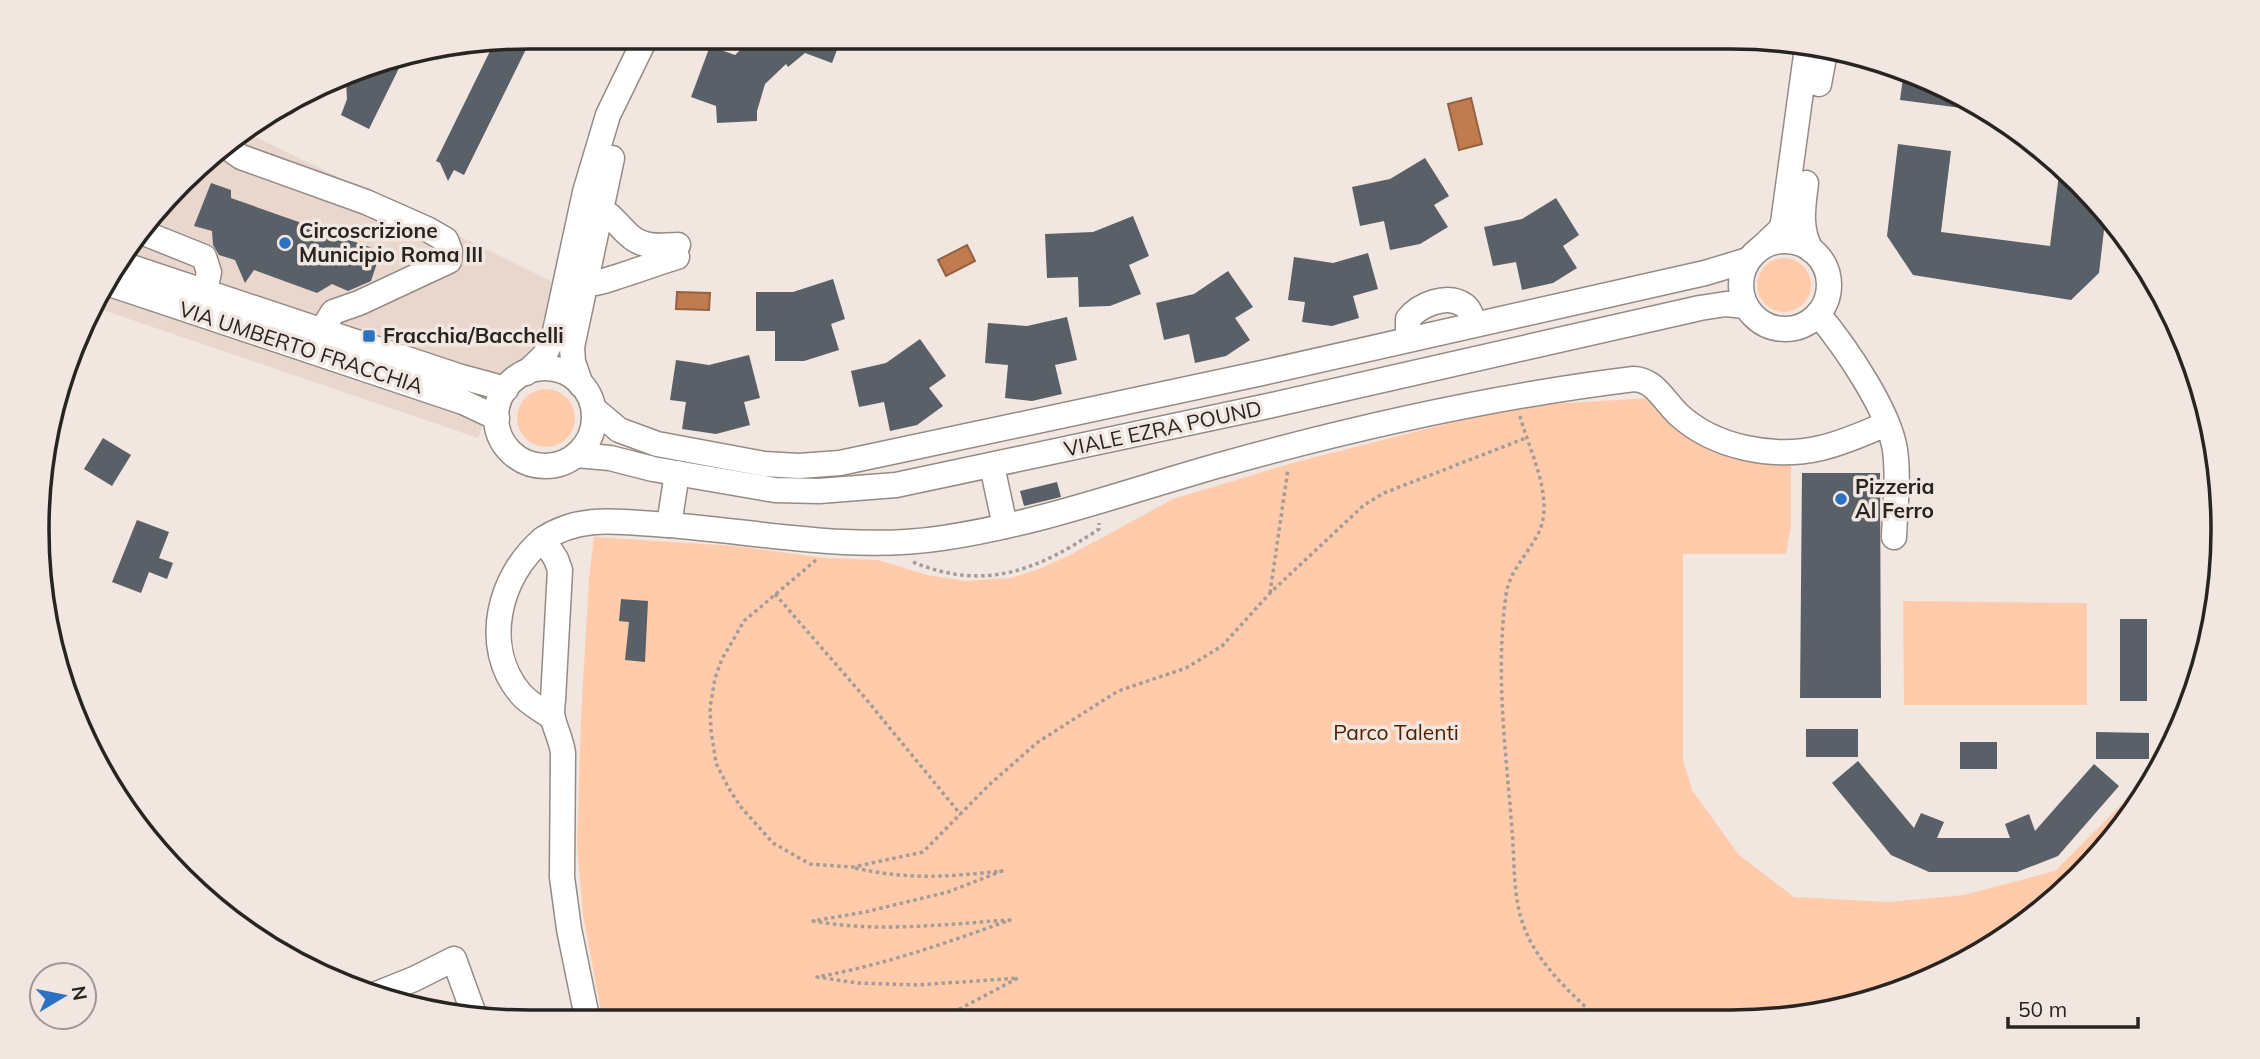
<svg xmlns="http://www.w3.org/2000/svg" width="2260" height="1059" font-family="Mulish,sans-serif">
<style>
.built{fill:#e9d7ce}
.green{fill:#ffcbab}
.water{fill:#c07c4f;stroke:#926242;stroke-width:2}
.building{fill:#5a6067}
.lines{fill:none;stroke-linecap:round;stroke-linejoin:round}
.minor-casing{stroke:#948b85;stroke-width:27}
.path{stroke:#a49c97;stroke-width:3.5;stroke-dasharray:3.5 3.5;stroke-linecap:butt}
.minor{stroke:#fff;stroke-width:24}
.poi-dot{fill:#2b72c3;stroke:#f1e6e0;stroke-width:2.5}
.labels{text-anchor:middle;stroke-width:7;stroke-linejoin:round;paint-order:stroke}
.poi-label{font-size:21px;font-weight:bold;fill:#282422;stroke:#f1e6e0;text-anchor:start}
.street-label{font-size:21px;fill:#282422;stroke:#f1e6e0}
.park-label{font-size:21px;fill:#4e2200;stroke:#f1e6e0}
.rim{fill:none;stroke:#282422;stroke-width:3.5}
</style>
<rect width="100%" height="100%" fill="#f1e6e0"/>
<path class="built" d="M 244,131 L 557,284 L 535,356 L 502,374 L 478,438 L 94,307 L 103,283 L 205,159 Z"/>
<g class="green">
<circle cx="1784" cy="285" r="27"/>
<circle cx="546" cy="418" r="29"/>
<path d="M 1651,398 L 1791,464 L 1791,526 L 1786,554 L 1683,554 L 1683,759 L 1692,790 L 1739,855 L 1794,897 L 1889,902 L 1964,895 L 2055,871 L 2155,771 L 2122,829 L 2031,920 L 1919,985 L 1795,1018 L 603,1022 L 583,915 L 577,846 L 581,717 L 589,578 L 594,537 L 735,546 L 825,558 L 878,560 L 927,575 L 966,581 L 1010,578 L 1039,569 L 1068,556 L 1173,499 L 1296,462 L 1517,406 Z"/>
<path d="M 1903,601 L 2087,603 L 2087,705 L 1904,705 Z"/>
</g>
<g class="water">
<path d="M 1471,98 L 1482,144 L 1459,150 L 1448,104 Z"/>
<path d="M 967,245 L 975,261 L 946,276 L 938,260 Z"/>
<path d="M 677,292 L 710,293 L 709,310 L 676,309 Z"/>
</g>
<g class="building">
<path d="M 532,37 L 464,175 L 454,170 L 448,181 L 440,163 L 436,161 L 494,43 Z"/>
<path d="M 754,37 L 842,37 L 832,63 L 805,53 L 788,67 L 786,64 L 765,84 L 757,111 L 757,121 L 717,123 L 716,106 L 691,97 L 710,46 L 735,55 Z"/>
<path d="M 404,58 L 369,129 L 341,115 L 347,99 L 346,82 L 359,74 L 363,67 L 371,63 Z"/>
<path d="M 1904,70 L 1919,74 L 1985,111 L 1900,100 Z"/>
<path d="M 1898,144 L 1951,151 L 1941,232 L 2050,246 L 2059,174 L 2072,176 L 2079,181 L 2121,232 L 2104,230 L 2099,273 L 2071,300 L 1913,275 L 1887,236 Z"/>
<path d="M 1425,158 L 1449,196 L 1434,205 L 1448,227 L 1420,244 L 1390,250 L 1384,221 L 1360,226 L 1352,187 L 1390,179 Z"/>
<path d="M 211,183 L 231,190 L 231,198 L 381,251 L 371,281 L 348,291 L 332,284 L 317,293 L 254,270 L 245,283 L 235,260 L 219,255 L 213,245 L 212,231 L 194,226 Z"/>
<path d="M 1556,198 L 1579,235 L 1563,246 L 1577,268 L 1553,283 L 1522,290 L 1516,262 L 1493,266 L 1484,227 L 1522,219 Z"/>
<path d="M 1133,216 L 1149,256 L 1129,265 L 1141,294 L 1110,306 L 1079,307 L 1078,277 L 1047,278 L 1045,234 L 1093,232 Z"/>
<path d="M 1368,253 L 1378,289 L 1353,296 L 1359,318 L 1332,326 L 1302,322 L 1305,302 L 1288,300 L 1294,257 L 1333,263 Z"/>
<path d="M 1228,271 L 1253,307 L 1235,318 L 1250,340 L 1226,356 L 1195,363 L 1189,334 L 1164,340 L 1156,303 L 1194,294 Z"/>
<path d="M 833,279 L 845,319 L 831,324 L 839,350 L 804,361 L 775,361 L 775,331 L 756,331 L 756,292 L 793,292 Z"/>
<path d="M 1067,317 L 1077,360 L 1055,365 L 1062,394 L 1032,401 L 1005,398 L 1008,365 L 985,363 L 988,323 L 1027,326 Z"/>
<path d="M 920,339 L 946,376 L 929,388 L 943,406 L 917,425 L 890,431 L 884,402 L 859,407 L 851,371 L 886,363 Z"/>
<path d="M 749,355 L 760,398 L 744,402 L 750,425 L 716,434 L 682,429 L 686,402 L 670,400 L 676,360 L 709,365 Z"/>
<path d="M 103,438 L 131,455 L 112,486 L 84,469 Z"/>
<path d="M 1802,473 L 1880,473 L 1881,698 L 1800,698 Z"/>
<path d="M 1057,482 L 1061,497 L 1024,506 L 1020,491 Z"/>
<path d="M 137,520 L 169,532 L 159,558 L 173,563 L 167,579 L 149,572 L 141,593 L 112,582 Z"/>
<path d="M 621,599 L 648,601 L 645,662 L 625,660 L 629,622 L 619,621 Z"/>
<rect x="2120" y="619" width="27" height="82"/>
<rect x="1806" y="729" width="52" height="28"/>
<path d="M 2096,732 L 2149,733 L 2149,759 L 2096,759 Z"/>
<rect x="1960" y="742" width="37" height="27"/>
<path d="M 1858,761 L 1914,828 L 1921,813 L 1944,822 L 1937,838 L 2010,838 L 2005,824 L 2029,814 L 2035,831 L 2094,764 L 2119,786 L 2058,856 L 2017,872 L 1929,872 L 1891,855 L 1832,783 Z"/>
</g>
<g class="lines">
<g class="minor-casing">
<g id="minor">
<path d="M 1819,84 L 1826,46"/>
<path d="M 286,102 L 286,101"/>
<path d="M 224,145 L 241,157 L 366,202 L 427,229 L 446,240 L 450,251 L 449,261 L 359,303 L 333,312 L 322,330"/>
<path d="M 1806,183 C 1803,207 1799,228 1811,250"/>
<path d="M 585,220 L 609,215 C 616,221 622,229 629,235 C 642,248 660,246 678,245"/>
<path d="M 144,233 L 204,257 L 209,272 L 205,291"/>
<circle cx="1785" cy="285" r="44"/>
<path d="M 1762,247 L 1780,230 L 1783,223 L 1806,55 L 1806,44"/>
<path d="M 119,263 L 458,376 L 506,389"/>
<path d="M 575,270 C 580,275 586,282 593,283 C 597,285 665,260 677,257"/>
<path d="M 104,282 L 463,402 L 497,418"/>
<path d="M 1818,314 C 1844,345 1889,410 1895,450 C 1899,478 1895,509 1894,537"/>
<path d="M 1408,339 L 1408,319 C 1419,305 1447,293 1464,305 C 1470,309 1472,318 1475,324"/>
<circle cx="545" cy="417" r="49"/>
<path d="M 526,373 L 544,356 L 554,336 L 585,192 L 608,115 L 646,37"/>
<path d="M 581,385 L 573,362 L 572,347 L 612,158"/>
<path d="M 594,409 L 619,430 L 657,444 L 764,464 L 799,466 L 840,463 L 1262,373 L 1705,273 L 1748,260"/>
<path d="M 576,455 L 610,458 L 653,469 L 775,490 L 819,491 L 896,485 L 1268,406 L 1700,308 L 1726,304 L 1745,306"/>
<path d="M 992,466 L 1005,526"/>
<path d="M 669,525 C 760,532 851,552 943,538 C 1038,524 1128,491 1220,465 C 1356,427 1494,396 1634,379 C 1655,380 1664,401 1679,415 C 1715,448 1774,459 1821,448 C 1843,443 1865,433 1886,424"/>
<path d="M 543,539 C 499,576 481,646 520,693 C 528,703 540,709 550,716"/>
<path d="M 374,995 L 414,979 L 454,959 L 475,1017"/>
<path d="M 588,1022 L 569,929 L 562,877 L 563,753 C 560,731 549,723 553,700 L 560,570 L 556,559 L 543,539 C 583,513 623,523 669,525 L 677,473"/>
</g>
</g>
<g class="path">
<path d="M 1520,416 C 1529,451 1556,499 1538,534 C 1527,555 1509,572 1506,595 C 1495,674 1506,751 1512,829 C 1515,864 1512,902 1527,934 C 1540,965 1574,997 1599,1019"/>
<path d="M 816,560 L 744,621 L 722,659 L 715,678 L 710,708 L 711,730 L 716,763 L 728,787 L 740,806 L 773,843 L 810,864 L 853,867 L 923,852 L 989,785 L 1038,742 L 1118,691 L 1186,668 L 1222,646 L 1270,593 L 1364,505 L 1384,493 L 1526,438"/>
<path d="M 913,562 C 985,592 1038,570 1099,529 L 1099,523"/>
<path d="M 1270,593 L 1288,469"/>
<path d="M 775,594 L 866,699 L 961,815"/>
<path d="M 855,868 C 911,880 945,877 1002,871 L 948,892 L 865,912 L 813,921 C 878,933 945,924 1010,920 C 946,943 884,965 817,977 L 858,983 L 918,985 L 1018,978 L 937,1021"/>
</g>
<use href="#minor" class="minor"/>
</g>
<g class="poi-dot">
<circle cx="285" cy="243" r="7"/>
<rect x="362" y="329" width="14" height="14" rx="3.5"/>
<circle cx="1841" cy="499" r="7"/>
</g>
<g class="labels">
<g class="poi-label">
<text x="299" y="238">Circoscrizione<tspan x="299" dy="24">Municipio Roma III</tspan></text>
<text x="383" y="343">Fracchia/Bacchelli</text>
<text x="1855" y="494">Pizzeria<tspan x="1855" dy="24">Al Ferro</tspan></text>
</g>
<g class="street-label">
<text transform="translate(301 348) rotate(18)" y="7">VIA UMBERTO FRACCHIA</text>
<text transform="translate(1163 429) rotate(-12)" y="7">VIALE EZRA POUND</text>
</g>
<g class="park-label">
<text x="1396" y="740">Parco Talenti</text>
</g>
</g>
<path d="M0 0H2260V1059H0ZM529 49H1731A480 480 0 0 1 2211 529V530A480 480 0 0 1 1731 1010H529A480 480 0 0 1 49 530V529A480 480 0 0 1 529 49Z" fill="#f1e6e0" fill-rule="evenodd"/>
<path class="rim" d="M529 49H1731A480 480 0 0 1 2211 529V530A480 480 0 0 1 1731 1010H529A480 480 0 0 1 49 530V529A480 480 0 0 1 529 49Z"/>
<g transform="translate(63 996) rotate(80)"><circle r="33" fill="#f1e6e0" stroke="#a19894" stroke-width="2"/>
<path d="M0-5L12 26L0 18L-12 26Z" fill="#2b72c3"/>
<text y="-10" font-size="19" font-weight="bold" text-anchor="middle" fill="#282422">N</text>
</g>
<path d="M2008 1017v10h130v-10" fill="none" stroke="#282422" stroke-width="3.5"/>
<text x="2018" y="1017" font-size="21" fill="#282422" stroke="#f1e6e0" stroke-width="5" paint-order="stroke">50 m</text>
</svg>
